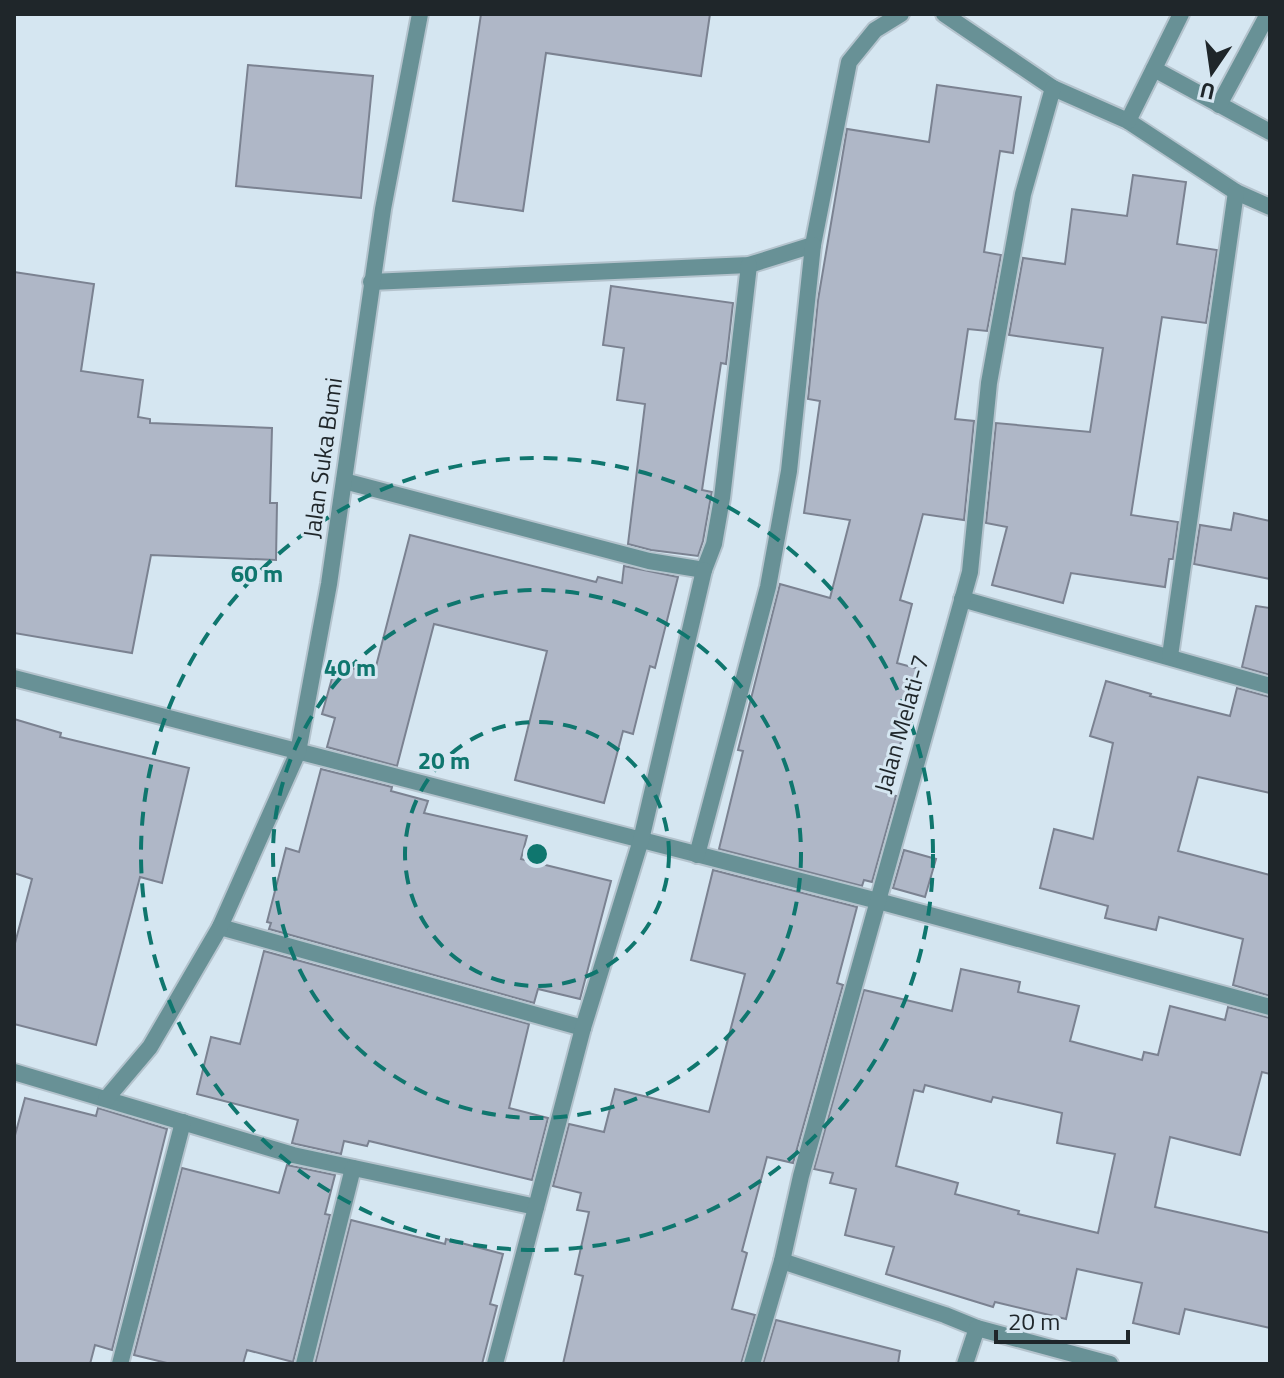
<svg xmlns="http://www.w3.org/2000/svg" width="1284" height="1378" font-family="'Titillium Web',sans-serif">
<style>
.building{fill:#afb7c7;stroke:#7b8291;stroke-width:2;fill-rule:evenodd}
.lines{fill:none;stroke-linecap:round;stroke-linejoin:round}
.street-casing{stroke:#b4c3cd;stroke-width:20}
.street{stroke:#689196;stroke-width:16}
.ring{fill:none;stroke:#0f766e;stroke-width:4;stroke-dasharray:14 10}
.labels{text-anchor:middle;stroke-width:6;stroke-linejoin:round;paint-order:stroke}
.street-label{font-size:24px;fill:#1f262a;stroke:#d5e6f1}
.centre{fill:#0f766e;stroke:#d5e6f1;stroke-width:4}
.ring-label{font-size:24px;text-anchor:middle;font-weight:bold;fill:#0f766e;stroke:#d5e6f1;stroke-width:6;stroke-linejoin:round;paint-order:stroke}
</style>
<rect width="100%" height="100%" fill="#d5e6f1"/>
<g class="building">
<path d="M 481,14 L 710,14 L 701,76 L 546,53 L 523,211 L 453,201 Z"/>
<path d="M 248,65 L 373,76 L 361,198 L 236,186 Z"/>
<path d="M 937,85 L 1021,97 L 1013,153 L 1000,151 L 984,252 L 1001,255 L 987,331 L 968,329 L 955,419 L 974,421 L 964,520 L 923,514 L 900,600 L 912,604 L 897,663 L 919,669 L 888,794 L 896,796 L 872,882 L 864,880 L 862,886 L 719,849 L 743,751 L 738,750 L 780,584 L 830,598 L 850,520 L 804,513 L 820,401 L 808,399 L 818,300 L 847,129 L 929,142 Z"/>
<path d="M 1133,175 L 1186,182 L 1177,244 L 1217,250 L 1206,323 L 1162,317 L 1131,515 L 1178,522 L 1173,559 L 1169,559 L 1165,587 L 1071,573 L 1063,603 L 992,585 L 1007,527 L 986,523 L 996,423 L 1090,432 L 1103,348 L 1009,335 L 1023,258 L 1065,264 L 1072,209 L 1127,216 Z"/>
<path d="M 14,272 L 94,284 L 81,371 L 143,380 L 138,417 L 150,419 L 150,423 L 272,428 L 270,503 L 277,503 L 276,560 L 151,555 L 132,653 L 14,633 Z"/>
<path d="M 611,286 L 733,303 L 726,364 L 721,363 L 702,490 L 712,492 L 711,496 L 703,541 L 698,556 L 651,550 L 628,544 L 645,404 L 617,400 L 624,348 L 603,345 Z"/>
<path d="M 1234,513 L 1270,521 L 1270,579 L 1194,564 L 1200,525 L 1231,530 Z"/>
<path d="M 410,535 L 596,582 L 598,577 L 622,583 L 624,566 L 678,577 L 655,668 L 650,666 L 633,734 L 623,731 L 604,803 L 515,780 L 547,651 L 434,624 L 397,766 L 327,747 L 335,718 L 322,714 L 336,664 L 374,674 Z"/>
<path d="M 1256,606 L 1270,608 L 1270,675 L 1242,667 Z"/>
<path d="M 1106,681 L 1151,694 L 1150,696 L 1230,716 L 1237,688 L 1270,697 L 1270,793 L 1198,777 L 1178,851 L 1270,875 L 1270,996 L 1233,985 L 1243,939 L 1159,917 L 1156,930 L 1105,918 L 1108,906 L 1040,888 L 1054,829 L 1093,839 L 1113,743 L 1090,736 Z"/>
<path d="M 14,719 L 61,733 L 60,737 L 189,768 L 162,883 L 140,877 L 96,1045 L 14,1024 L 14,947 L 32,879 L 14,873 Z"/>
<path d="M 321,769 L 392,787 L 391,791 L 428,801 L 424,813 L 527,836 L 521,859 L 611,881 L 580,999 L 538,989 L 534,1003 L 269,929 L 271,923 L 267,922 L 286,848 L 299,852 Z"/>
<path d="M 904,850 L 936,859 L 925,897 L 893,888 Z"/>
<path d="M 713,870 L 857,907 L 837,983 L 843,985 L 793,1163 L 767,1157 L 742,1251 L 747,1253 L 732,1309 L 755,1315 L 741,1364 L 563,1364 L 583,1276 L 575,1274 L 589,1212 L 577,1210 L 581,1193 L 553,1186 L 569,1124 L 604,1132 L 615,1089 L 709,1112 L 745,974 L 691,960 Z"/>
<path d="M 264,951 L 529,1024 L 509,1108 L 548,1118 L 532,1180 L 369,1141 L 367,1146 L 344,1141 L 341,1154 L 296,1144 L 292,1143 L 298,1120 L 197,1094 L 211,1037 L 240,1044 Z"/>
<path d="M 961,969 L 1020,982 L 1018,992 L 1079,1006 L 1070,1041 L 1142,1060 L 1144,1052 L 1158,1055 L 1170,1006 L 1225,1020 L 1228,1007 L 1270,1018 L 1270,1074 L 1262,1072 L 1240,1155 L 1170,1137 L 1155,1207 L 1270,1233 L 1270,1328 L 1185,1309 L 1179,1334 L 1133,1323 L 1142,1283 L 1077,1269 L 1066,1319 L 995,1302 L 993,1307 L 886,1274 L 894,1247 L 845,1235 L 856,1189 L 830,1183 L 833,1173 L 814,1169 L 864,990 L 952,1011 ZM 925,1085 L 991,1102 L 993,1097 L 1062,1113 L 1057,1143 L 1115,1154 L 1098,1233 L 1018,1214 L 1019,1211 L 955,1194 L 958,1183 L 896,1166 L 914,1090 L 923,1092 Z"/>
<path d="M 25,1098 L 96,1116 L 98,1108 L 167,1129 L 112,1350 L 95,1345 L 90,1364 L 14,1364 L 14,1139 Z"/>
<path d="M 287,1165 L 335,1175 L 325,1214 L 330,1215 L 293,1362 L 247,1350 L 243,1364 L 171,1364 L 134,1355 L 182,1168 L 279,1193 Z"/>
<path d="M 351,1220 L 445,1244 L 446,1239 L 503,1254 L 490,1304 L 497,1306 L 482,1364 L 315,1364 Z"/>
<path d="M 776,1320 L 900,1351 L 898,1364 L 763,1364 Z"/>
</g>
<g class="lines">
<g class="street-casing">
<g id="street">
<path d="M 944,14 L 1053,88 L 1128,121 L 1236,192 L 1270,207"/>
<path d="M 1154,69 L 1270,132"/>
<path d="M 1219,105 L 1268,14"/>
<path d="M 1128,121 L 1181,14"/>
<path d="M 371,282 L 749,265 L 813,245 L 849,62 L 875,30 L 901,14"/>
<path d="M 344,481 L 649,561 L 704,570 L 714,544 L 722,498 L 749,265"/>
<path d="M 962,599 L 1270,686"/>
<path d="M 1170,656 L 1236,192"/>
<path d="M 14,678 L 878,901 L 1270,1007"/>
<path d="M 697,855 L 768,587 L 789,471 L 813,245"/>
<path d="M 220,927 L 583,1028"/>
<path d="M 14,1072 L 293,1155 L 536,1207"/>
<path d="M 106,1099 L 150,1047 L 220,927 L 298,752 L 329,584 L 383,209 L 420,14"/>
<path d="M 782,1261 L 945,1315 L 977,1328 L 1110,1364"/>
<path d="M 120,1364 L 183,1122"/>
<path d="M 304,1364 L 353,1168"/>
<path d="M 495,1364 L 583,1028 L 641,840 L 704,570"/>
<path d="M 752,1364 L 782,1261 L 801,1176 L 970,572 L 989,383 L 1023,194 L 1053,88"/>
<path d="M 965,1364 L 977,1328"/>
</g>
</g>
<use href="#street" class="street"/>
</g>
<g class="ring">
<circle cx="537" cy="854" r="132"/>
<circle cx="537" cy="854" r="264"/>
<circle cx="537" cy="854" r="396"/>
</g>
<g class="labels">
<g class="street-label">
<text transform="translate(323 458) rotate(-82)" y="8">Jalan Suka Bumi</text>
<text transform="translate(902 724) rotate(-74)" y="8">Jalan Melati-7</text>
</g>
</g>
<circle cx="537" cy="854" r="12" class="centre"/>
<g class="ring-label">
<text x="257" y="582">60 m</text>
<text x="350" y="676">40 m</text>
<text x="444" y="769">20 m</text>
</g>
<rect width="1284" height="1378" fill="none" stroke="#1f262a" stroke-width="32"/>
<g transform="translate(1212 72) rotate(193)" stroke="#d5e6f1" stroke-width="6" paint-order="stroke">
<path d="M0-6L14 30L0 20L-14 30Z" fill="#1f262a"/>
<text y="-12" font-size="22" font-weight="bold" text-anchor="middle" fill="#1f262a">U</text>
</g>
<path d="M996 1330v12h132v-12" fill="none" stroke="#1f262a" stroke-width="4"/>
<text x="1008" y="1330" font-size="24" fill="#1f262a" stroke="#d5e6f1" stroke-width="6" paint-order="stroke">20 m</text>
</svg>
